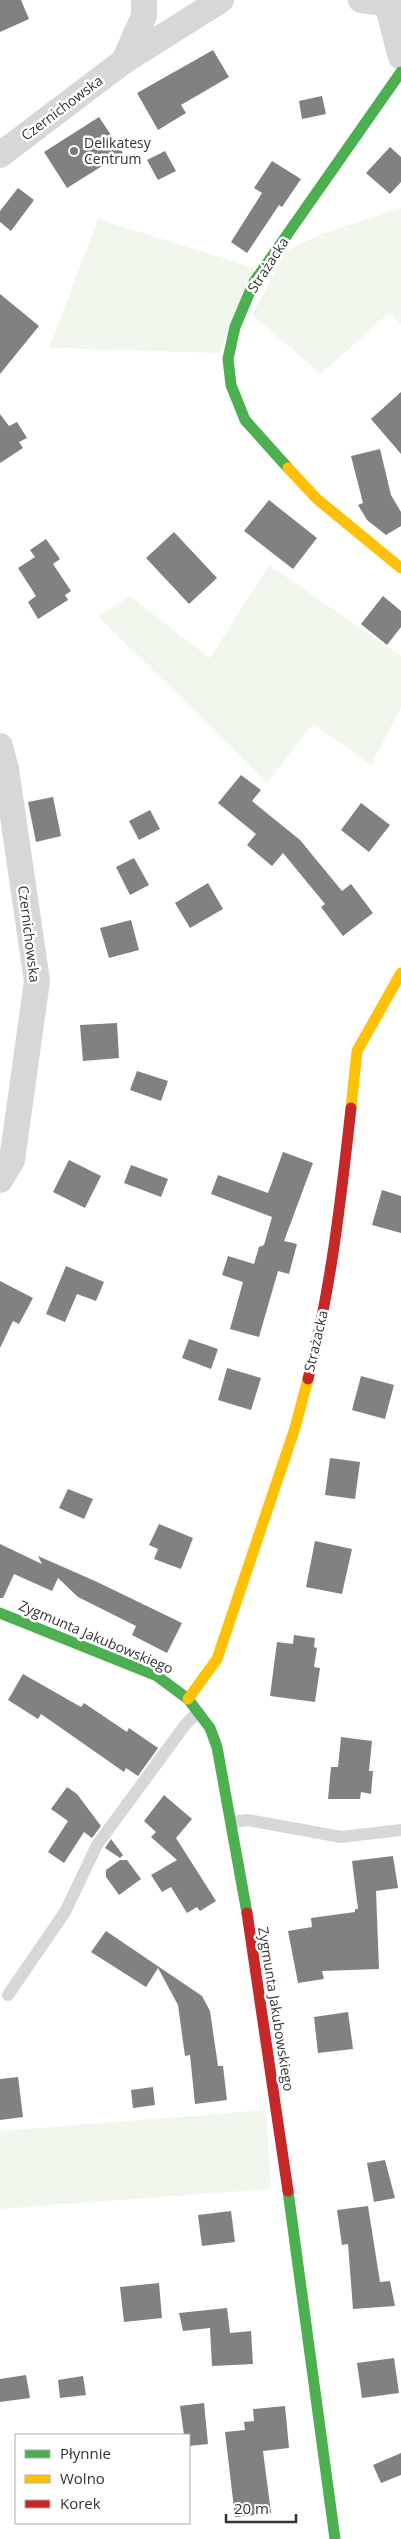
<svg xmlns="http://www.w3.org/2000/svg" width="401" height="2539" font-family="'Open Sans',sans-serif">
<style>
.green{fill:#f2f7ee}
.building{fill:#818181}
.lines{fill:none;stroke-linecap:round;stroke-linejoin:round}
.lane{stroke:#d7d7d7;stroke-width:12}
.street{stroke:#d7d7d7;stroke-width:26}
.fast{stroke:#4caf50;stroke-width:11}
.slow{stroke:#ffc107;stroke-width:11}
.jam{stroke:#c62828;stroke-width:11}
.poi-dot{fill:#7a7a7a;stroke:#fff;stroke-width:2}
.labels{text-anchor:middle;stroke-width:5;stroke-linejoin:round;paint-order:stroke}
.street-label{font-size:14px;fill:#333;stroke:#fff}
.poi-label{font-size:14px;fill:#333;stroke:#fff;text-anchor:start}
</style>
<rect width="100%" height="100%" fill="#fff"/>
<g class="green">
<path d="M 401,208 L 401,325 L 389,313 L 321,374 L 252,315 L 286,251 L 319,235 Z"/>
<path d="M 98,219 L 255,268 L 220,353 L 49,348 Z"/>
<path d="M 269,565 L 401,656 L 401,707 L 371,765 L 313,724 L 267,783 L 98,616 L 130,596 L 210,658 Z"/>
<path d="M 266,2110 L 271,2189 L 0,2209 L 0,2131 Z"/>
</g>
<g class="building">
<path d="M 0,0 L 21,0 L 29,19 L 0,32 Z"/>
<path d="M 213,50 L 229,77 L 181,105 L 186,113 L 158,130 L 137,93 Z"/>
<path d="M 322,96 L 326,114 L 302,119 L 299,101 Z"/>
<path d="M 99,117 L 123,153 L 67,188 L 44,152 Z"/>
<path d="M 390,147 L 401,157 L 401,182 L 390,194 L 366,173 Z"/>
<path d="M 165,151 L 176,171 L 158,180 L 147,160 Z"/>
<path d="M 272,161 L 301,179 L 282,207 L 279,205 L 247,253 L 231,242 L 262,193 L 254,188 Z"/>
<path d="M 18,188 L 34,200 L 11,231 L 0,222 L 0,211 Z"/>
<path d="M 0,294 L 39,326 L 0,374 Z"/>
<path d="M 401,392 L 401,454 L 371,419 Z"/>
<path d="M 0,414 L 9,426 L 17,422 L 27,438 L 19,442 L 23,448 L 0,463 Z"/>
<path d="M 380,449 L 391,495 L 401,512 L 401,526 L 386,535 L 367,520 L 358,505 L 363,503 L 351,456 Z"/>
<path d="M 269,500 L 317,538 L 293,569 L 244,531 Z"/>
<path d="M 174,532 L 217,578 L 189,604 L 146,558 Z"/>
<path d="M 46,539 L 60,559 L 53,564 L 71,591 L 65,595 L 68,600 L 38,619 L 28,602 L 36,596 L 18,568 L 35,557 L 30,550 Z"/>
<path d="M 383,596 L 401,611 L 401,627 L 387,645 L 361,624 Z"/>
<path d="M 241,775 L 261,790 L 252,801 L 300,840 L 342,891 L 351,884 L 373,913 L 343,936 L 321,907 L 325,904 L 283,853 L 272,866 L 247,845 L 256,834 L 218,803 Z"/>
<path d="M 53,797 L 61,836 L 36,842 L 28,802 Z"/>
<path d="M 361,803 L 390,825 L 369,852 L 341,830 Z"/>
<path d="M 150,810 L 160,829 L 139,840 L 129,821 Z"/>
<path d="M 134,858 L 149,885 L 130,895 L 116,867 Z"/>
<path d="M 208,883 L 223,909 L 190,928 L 175,903 Z"/>
<path d="M 131,920 L 139,950 L 109,958 L 100,928 Z"/>
<path d="M 117,1023 L 119,1058 L 83,1061 L 80,1025 Z"/>
<path d="M 137,1071 L 168,1081 L 161,1101 L 130,1090 Z"/>
<path d="M 283,1152 L 313,1163 L 284,1241 L 297,1244 L 289,1274 L 278,1271 L 259,1337 L 230,1329 L 243,1282 L 222,1275 L 228,1256 L 254,1264 L 259,1247 L 264,1245 L 272,1217 L 211,1194 L 218,1175 L 268,1193 Z"/>
<path d="M 69,1160 L 101,1176 L 85,1208 L 53,1192 Z"/>
<path d="M 131,1165 L 168,1179 L 161,1197 L 124,1183 Z"/>
<path d="M 382,1190 L 401,1196 L 401,1233 L 372,1225 Z"/>
<path d="M 66,1266 L 104,1282 L 96,1301 L 77,1294 L 65,1322 L 46,1314 Z"/>
<path d="M 0,1281 L 33,1298 L 19,1324 L 13,1321 L 0,1348 Z"/>
<path d="M 189,1339 L 218,1349 L 211,1369 L 182,1358 Z"/>
<path d="M 227,1368 L 261,1378 L 251,1410 L 218,1400 Z"/>
<path d="M 361,1376 L 394,1385 L 385,1419 L 352,1410 Z"/>
<path d="M 330,1458 L 360,1462 L 355,1499 L 325,1495 Z"/>
<path d="M 68,1489 L 93,1499 L 84,1519 L 59,1508 Z"/>
<path d="M 159,1524 L 193,1538 L 181,1569 L 154,1559 L 158,1549 L 149,1545 Z"/>
<path d="M 315,1541 L 352,1549 L 342,1594 L 306,1587 Z"/>
<path d="M 0,1544 L 42,1564 L 38,1556 L 95,1581 L 182,1623 L 167,1653 L 132,1635 L 136,1626 L 78,1597 L 58,1578 L 52,1591 L 14,1574 L 3,1598 L 0,1598 Z"/>
<path d="M 294,1635 L 315,1638 L 314,1647 L 317,1648 L 314,1667 L 320,1668 L 315,1702 L 270,1696 L 277,1642 L 293,1644 Z"/>
<path d="M 23,1674 L 81,1707 L 84,1703 L 127,1732 L 129,1728 L 158,1748 L 138,1776 L 126,1768 L 124,1772 L 41,1714 L 38,1719 L 8,1700 Z"/>
<path d="M 341,1737 L 372,1741 L 369,1771 L 373,1771 L 371,1794 L 361,1792 L 360,1799 L 328,1799 L 331,1767 L 338,1767 Z"/>
<path d="M 67,1787 L 77,1794 L 101,1826 L 92,1838 L 84,1832 L 64,1863 L 48,1852 L 68,1821 L 51,1809 Z"/>
<path d="M 164,1795 L 192,1819 L 176,1838 L 216,1901 L 200,1911 L 197,1907 L 187,1913 L 171,1887 L 162,1892 L 151,1875 L 177,1860 L 151,1837 L 156,1832 L 144,1821 Z"/>
<path d="M 111,1839 L 123,1855 L 120,1858 L 105,1848 Z"/>
<path d="M 393,1856 L 398,1888 L 376,1891 L 379,1969 L 322,1971 L 324,1979 L 298,1983 L 288,1931 L 312,1927 L 311,1918 L 355,1912 L 355,1909 L 358,1909 L 352,1861 Z"/>
<path d="M 120,1860 L 127,1860 L 141,1879 L 119,1895 L 106,1877 L 106,1870 Z"/>
<path d="M 106,1931 L 202,1996 L 210,2011 L 218,2066 L 223,2066 L 227,2100 L 195,2104 L 190,2055 L 185,2056 L 178,2005 L 158,1968 L 146,1987 L 91,1952 Z"/>
<path d="M 348,2012 L 353,2049 L 318,2053 L 314,2017 Z"/>
<path d="M 18,2077 L 23,2117 L 0,2120 L 0,2079 Z"/>
<path d="M 153,2087 L 155,2105 L 133,2108 L 131,2090 Z"/>
<path d="M 385,2160 L 395,2198 L 374,2202 L 367,2163 Z"/>
<path d="M 368,2206 L 380,2282 L 390,2281 L 395,2306 L 353,2309 L 348,2244 L 342,2245 L 337,2210 Z"/>
<path d="M 231,2211 L 235,2242 L 202,2246 L 198,2215 Z"/>
<path d="M 159,2283 L 162,2318 L 124,2322 L 120,2287 Z"/>
<path d="M 227,2308 L 230,2333 L 251,2331 L 253,2364 L 212,2366 L 210,2328 L 183,2331 L 179,2313 Z"/>
<path d="M 394,2358 L 399,2393 L 362,2398 L 357,2363 Z"/>
<path d="M 26,2375 L 30,2398 L 0,2402 L 0,2379 Z"/>
<path d="M 83,2376 L 86,2395 L 60,2398 L 58,2380 Z"/>
<path d="M 204,2403 L 208,2444 L 189,2446 L 189,2435 L 184,2435 L 180,2406 Z"/>
<path d="M 285,2406 L 289,2448 L 263,2451 L 271,2513 L 235,2517 L 225,2432 L 245,2430 L 244,2422 L 254,2421 L 253,2409 Z"/>
<path d="M 401,2453 L 401,2475 L 381,2483 L 373,2465 Z"/>
</g>
<g class="lines">
<g class="lane">
<path d="M 232,1822 L 248,1820 L 341,1837 L 401,1830"/>
<path d="M 8,1995 L 65,1912 L 97,1845 L 185,1725 L 198,1712"/>
</g>
<g class="street">
<path d="M 361,0 L 401,5"/>
<path d="M 387,4 L 401,57"/>
<path d="M 124,61 L 144,16 L 144,0"/>
<path d="M 0,155 L 124,61 L 221,0"/>
<path d="M 0,746 L 6,769 L 37,981 L 12,1160 L 0,1180"/>
</g>
<g class="fast">
<path d="M 288,468 L 245,420 L 231,385 L 228,359 L 235,327 L 254,282 L 401,72"/>
<path d="M 0,1613 L 157,1676 L 188,1699 L 210,1728 L 217,1747 L 247,1913"/>
<path d="M 288,2191 L 335,2539"/>
</g>
<g class="slow">
<path d="M 288,468 L 317,499 L 401,568"/>
<path d="M 351,1108 L 357,1051 L 401,973"/>
<path d="M 188,1699 L 217,1659 L 295,1428 L 308,1379"/>
</g>
<g class="jam">
<path d="M 308,1379 C 331,1289 341,1199 351,1108"/>
<path d="M 247,1913 L 288,2191"/>
</g>
</g>
<circle class="poi-dot" cx="74" cy="151" r="5"/>
<g class="labels">
<g class="street-label">
<text transform="translate(62 108) rotate(-37)" y="5">Czernichowska</text>
<text transform="translate(268 265) rotate(-57)" y="5">Strażacka</text>
<text transform="translate(29 934) rotate(83)" y="5">Czernichowska</text>
<text transform="translate(316 1341) rotate(-77)" y="5">Strażacka</text>
<text transform="translate(96 1637) rotate(23)" y="5">Zygmunta Jakubowskiego</text>
<text transform="translate(276 2009) rotate(81)" y="5">Zygmunta Jakubowskiego</text>
</g>
<g class="poi-label">
<text x="84" y="148">Delikatesy<tspan x="84" dy="16">Centrum</tspan></text>
</g>
</g>
<rect x="15" y="2434" width="175" height="90" fill="#ffffff" stroke="#adadad"/>
<rect x="25" y="2450" width="25" height="8" fill="#4caf50" stroke="#adadad"/>
<text x="60" y="2459" font-size="15" fill="#333333">Płynnie</text>
<rect x="25" y="2475" width="25" height="8" fill="#ffc107" stroke="#adadad"/>
<text x="60" y="2484" font-size="15" fill="#333333">Wolno</text>
<rect x="25" y="2500" width="25" height="8" fill="#c62828" stroke="#adadad"/>
<text x="60" y="2509" font-size="15" fill="#333333">Korek</text>
<path d="M226 2514v8h70v-8" fill="none" stroke="#333333" stroke-width="2.5"/>
<text x="234" y="2514" font-size="15" fill="#333333" stroke="#ffffff" stroke-width="4" paint-order="stroke">20 m</text>
</svg>
